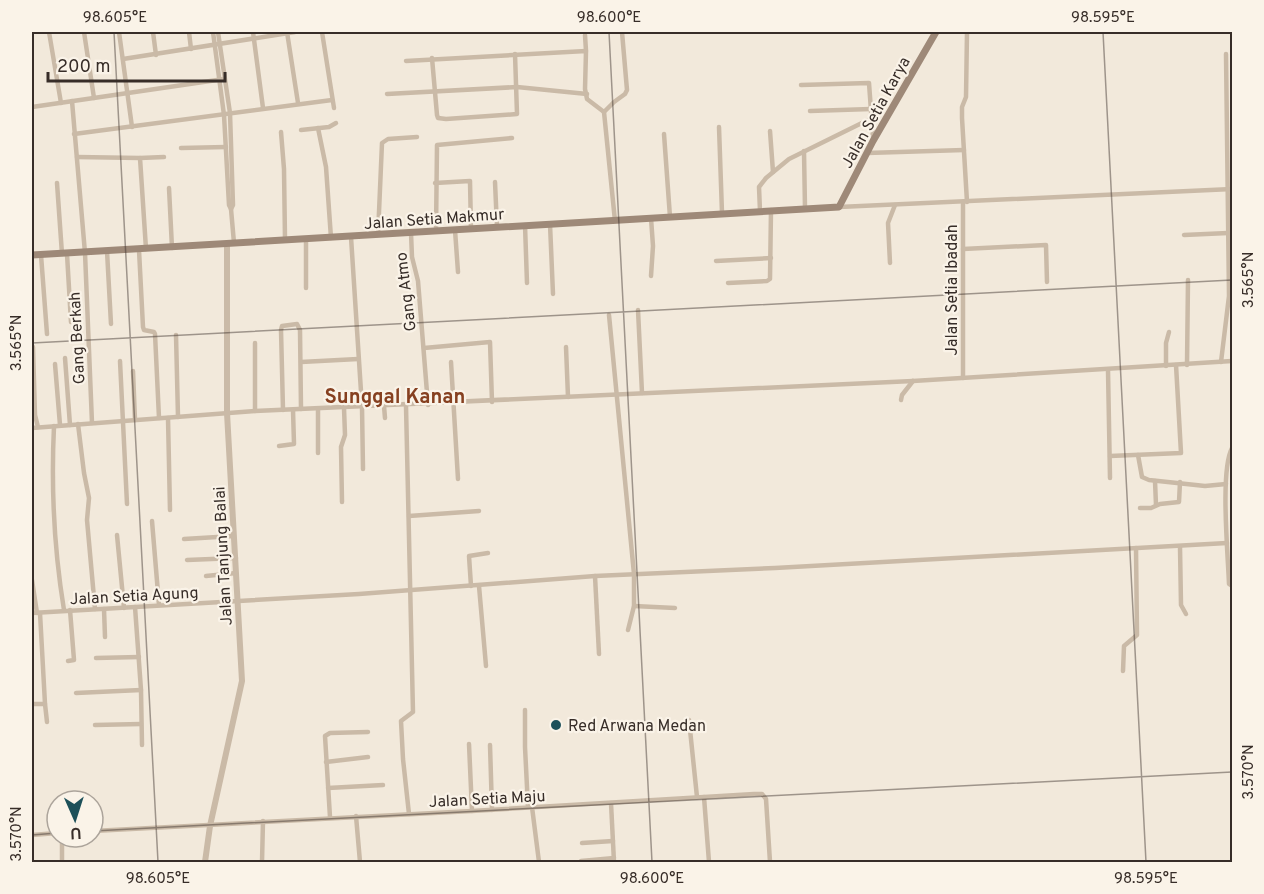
<svg xmlns="http://www.w3.org/2000/svg" width="1264" height="894" font-family="Overpass,sans-serif">
<style>
.lines{fill:none;stroke-linecap:round;stroke-linejoin:round}
.minor{stroke:#cabaa7;stroke-width:4.5}
.tertiary{stroke:#cabaa7;stroke-width:6}
.secondary{stroke:#9e8978;stroke-width:7}
.ticks{fill:none;stroke:#372d28;stroke-width:1.5;stroke-opacity:0.45}
.poi-dot{fill:#1d5059;stroke:#faf3e8;stroke-width:2}
.labels{text-anchor:middle;stroke-width:4.5;stroke-linejoin:round;paint-order:stroke}
.street-label{font-size:16px;fill:#372d28;stroke:#faf3e8}
.poi-label{font-size:16px;fill:#372d28;stroke:#faf3e8;text-anchor:start}
.quarter-label{font-size:20px;font-weight:bold;fill:#864020;stroke:#faf3e8}
.neatline{fill:none;stroke:#372d28;stroke-width:2}
.ticks-label{font-size:15px;text-anchor:middle;fill:#372d28}
</style>
<rect width="100%" height="100%" fill="#f2e9db"/>
<g class="lines">
<g class="minor">
<path d="M 49,32 L 61,103"/>
<path d="M 84,32 L 94,98"/>
<path d="M 119,32 L 132,127"/>
<path d="M 153,32 L 156,55"/>
<path d="M 189,32 L 191,49"/>
<path d="M 213,32 L 224,115 L 229,205 L 231,209 L 234,243"/>
<path d="M 218,32 L 230,113 L 233,205 L 231,209"/>
<path d="M 253,32 L 263,108"/>
<path d="M 287,32 L 298,103"/>
<path d="M 322,32 L 334,108"/>
<path d="M 585,35 L 586,51"/>
<path d="M 432,58 L 437,115 L 438,118 L 446,119 L 517,114 L 515,54"/>
<path d="M 123,59 L 295,32"/>
<path d="M 406,61 L 586,51 L 585,89 L 587,99 L 604,112"/>
<path d="M 801,85 L 869,83 L 873,138"/>
<path d="M 387,94 L 517,87 L 587,94"/>
<path d="M 72,101 L 85,253 L 92,423"/>
<path d="M 32,107 L 224,79"/>
<path d="M 810,111 L 871,109"/>
<path d="M 719,127 L 722,213"/>
<path d="M 318,128 L 326,167 L 331,238"/>
<path d="M 301,130 L 329,127 L 336,123"/>
<path d="M 770,131 L 773,172"/>
<path d="M 281,132 L 284,169 L 285,240"/>
<path d="M 74,134 L 332,100"/>
<path d="M 664,134 L 670,217"/>
<path d="M 181,148 L 226,147"/>
<path d="M 804,151 L 805,209"/>
<path d="M 867,153 L 964,150"/>
<path d="M 77,157 L 140,158"/>
<path d="M 495,182 L 497,227"/>
<path d="M 57,183 L 62,254"/>
<path d="M 435,183 L 470,181 L 471,229"/>
<path d="M 169,188 L 172,248"/>
<path d="M 963,202 L 963,378"/>
<path d="M 967,202 L 962,118 L 962,107 L 966,97 L 967,32"/>
<path d="M 839,207 L 1232,189"/>
<path d="M 760,211 L 759,187 L 766,178 L 789,159 L 872,118"/>
<path d="M 651,218 L 653,246 L 651,276"/>
<path d="M 615,221 L 604,112 L 614,102 L 625,94 L 627,90 L 622,32"/>
<path d="M 550,224 L 553,294"/>
<path d="M 525,225 L 527,283"/>
<path d="M 455,230 L 458,272"/>
<path d="M 436,231 L 437,145 L 512,138"/>
<path d="M 411,233 L 412,257 L 418,281 L 428,405"/>
<path d="M 378,235 L 382,143 L 388,139 L 417,137"/>
<path d="M 1184,235 L 1228,233"/>
<path d="M 351,237 L 362,407 L 363,469"/>
<path d="M 146,249 L 140,158 L 164,157"/>
<path d="M 963,249 L 1046,245 L 1047,282"/>
<path d="M 139,250 L 143,327 L 144,330 L 154,332 L 155,334 L 159,418"/>
<path d="M 107,251 L 111,324"/>
<path d="M 67,254 L 71,322"/>
<path d="M 41,255 L 47,334"/>
<path d="M 716,261 L 771,258"/>
<path d="M 890,263 L 888,223 L 895,205"/>
<path d="M 728,283 L 767,281 L 770,279 L 771,210"/>
<path d="M 306,288 L 306,240"/>
<path d="M 638,310 L 642,393"/>
<path d="M 609,315 L 634,574 L 634,606 L 628,630"/>
<path d="M 176,335 L 178,417"/>
<path d="M 255,343 L 255,411"/>
<path d="M 33,347 L 35,415 L 38,427"/>
<path d="M 566,347 L 568,397"/>
<path d="M 424,348 L 490,342 L 492,402"/>
<path d="M 65,358 L 70,425"/>
<path d="M 120,361 L 127,504"/>
<path d="M 301,362 L 358,359"/>
<path d="M 451,362 L 458,479"/>
<path d="M 1221,362 L 1229,296 L 1226,54"/>
<path d="M 55,364 L 60,425"/>
<path d="M 1187,365 L 1188,280"/>
<path d="M 1166,366 L 1166,343 L 1169,332"/>
<path d="M 1108,370 L 1110,478"/>
<path d="M 133,371 L 135,420"/>
<path d="M 901,400 L 902,395 L 913,381"/>
<path d="M 384,406 L 385,418"/>
<path d="M 406,406 L 413,712 L 401,721 L 403,759 L 409,814"/>
<path d="M 318,409 L 318,453"/>
<path d="M 283,410 L 281,330 L 282,326 L 297,324 L 300,330 L 301,409"/>
<path d="M 168,418 L 170,510"/>
<path d="M 78,424 L 84,473 L 89,498 L 87,520 L 95,609"/>
<path d="M 54,426 C 51,488 54,549 64,610"/>
<path d="M 32,428 L 255,411 L 913,381 L 1232,361"/>
<path d="M 279,446 L 294,444 L 293,410"/>
<path d="M 1232,448 C 1220,470 1228,555 1229,584 L 1232,586"/>
<path d="M 1138,455 L 1142,477 L 1149,480 L 1205,486 L 1226,484"/>
<path d="M 1110,456 L 1181,453 L 1176,365"/>
<path d="M 1155,481 L 1156,505"/>
<path d="M 342,502 L 341,447 L 345,435 L 344,408"/>
<path d="M 1140,508 L 1151,508 L 1160,504 L 1179,502 L 1180,482"/>
<path d="M 409,516 L 479,511"/>
<path d="M 152,521 L 159,605"/>
<path d="M 117,535 L 124,608"/>
<path d="M 184,539 L 234,536"/>
<path d="M 1180,547 L 1181,605 L 1186,614"/>
<path d="M 187,560 L 236,558"/>
<path d="M 206,576 L 236,573"/>
<path d="M 595,576 L 599,654"/>
<path d="M 32,580 L 37,613"/>
<path d="M 471,586 L 469,556 L 488,553"/>
<path d="M 479,586 L 486,666"/>
<path d="M 634,606 L 675,608"/>
<path d="M 135,607 L 141,690 L 142,745"/>
<path d="M 104,609 L 105,637"/>
<path d="M 32,613 L 359,594 L 595,576 L 775,568 L 1227,543"/>
<path d="M 96,658 L 139,657"/>
<path d="M 68,661 L 74,660 L 70,610"/>
<path d="M 1123,671 L 1124,646 L 1137,635 L 1136,548"/>
<path d="M 76,693 L 141,690"/>
<path d="M 32,704 L 45,704 L 40,613"/>
<path d="M 45,704 L 47,722"/>
<path d="M 525,710 L 525,747 L 528,807"/>
<path d="M 689,720 L 697,797"/>
<path d="M 95,725 L 141,724"/>
<path d="M 469,744 L 472,811"/>
<path d="M 490,745 L 492,810"/>
<path d="M 326,762 L 368,757"/>
<path d="M 328,788 L 383,785"/>
<path d="M 704,797 L 709,862"/>
<path d="M 611,803 L 614,862"/>
<path d="M 532,807 L 539,862"/>
<path d="M 356,816 L 360,862"/>
<path d="M 330,817 L 325,736 L 330,733 L 368,732"/>
<path d="M 93,831 L 472,811 L 754,794 L 762,794 L 766,799 L 770,862"/>
<path d="M 32,835 L 57,833"/>
<path d="M 62,837 L 62,862"/>
<path d="M 582,843 L 613,841"/>
<path d="M 581,861 L 614,858"/>
<path d="M 262,862 L 263,821"/>
</g>
<path class="tertiary" d="M 205,862 L 210,826 L 242,681 L 227,413 L 227,245"/>
<path class="secondary" d="M 32,255 L 839,207 L 873,141 L 936,32"/>
</g>
<path class="ticks" d="M 114,32 L 158,862M 609,32 L 652,862M 1103,32 L 1146,862M 32,343 L 1232,280M 93,831 L 1232,772M 32,835 L 57,833"/>
<circle class="poi-dot" cx="556" cy="725" r="6"/>
<g class="labels">
<g class="street-label">
<text transform="translate(875 112) rotate(-61)" y="6">Jalan Setia Karya</text>
<text transform="translate(434 218) rotate(-4)" y="6">Jalan Setia Makmur</text>
<text transform="translate(951 290) rotate(-90)" y="6">Jalan Setia Ibadah</text>
<text transform="translate(405 292) rotate(-97)" y="6">Gang Atmo</text>
<text transform="translate(76 338) rotate(-93)" y="6">Gang Berkah</text>
<text transform="translate(222 556) rotate(-93)" y="6">Jalan Tanjung Balai</text>
<text transform="translate(134 595) rotate(-3)" y="6">Jalan Setia Agung</text>
<text transform="translate(487 798) rotate(-3)" y="6">Jalan Setia Maju</text>
</g>
<g class="poi-label">
<text x="568" y="731">Red Arwana Medan</text>
</g>
<g class="quarter-label">
<text x="395" y="403">Sunggal Kanan</text>
</g>
</g>
<rect width="1264" height="894" fill="none" stroke="#faf3e8" stroke-width="66"/>
<g transform="translate(75 819) rotate(177)"><circle r="28" fill="#faf3e8" stroke="#aca49b" stroke-width="1.5"/>
<path d="M0-4.5L10 22L0 15L-10 22Z" fill="#1d5059"/>
<text y="-9" font-size="16" font-weight="bold" text-anchor="middle" fill="#372d28">U</text>
</g>
<path d="M48 72v9h177v-9" fill="none" stroke="#372d28" stroke-width="3"/>
<text x="57" y="72" font-size="18" fill="#372d28" stroke="#faf3e8" stroke-width="4.5" paint-order="stroke">200 m</text>
<rect x="33" y="33" width="1198" height="828" class="neatline"/>
<g class="ticks-label">
<text x="115" y="22">98.605°E</text>
<text x="609" y="22">98.600°E</text>
<text x="1103" y="22">98.595°E</text>
<text transform="translate(1248 280) rotate(-90)" y="5">3.565°N</text>
<text transform="translate(16 343) rotate(-90)" y="5">3.565°N</text>
<text transform="translate(1248 772) rotate(-90)" y="5">3.570°N</text>
<text transform="translate(16 834) rotate(-90)" y="5">3.570°N</text>
<text x="158" y="883">98.605°E</text>
<text x="652" y="883">98.600°E</text>
<text x="1146" y="883">98.595°E</text>
</g>
</svg>
